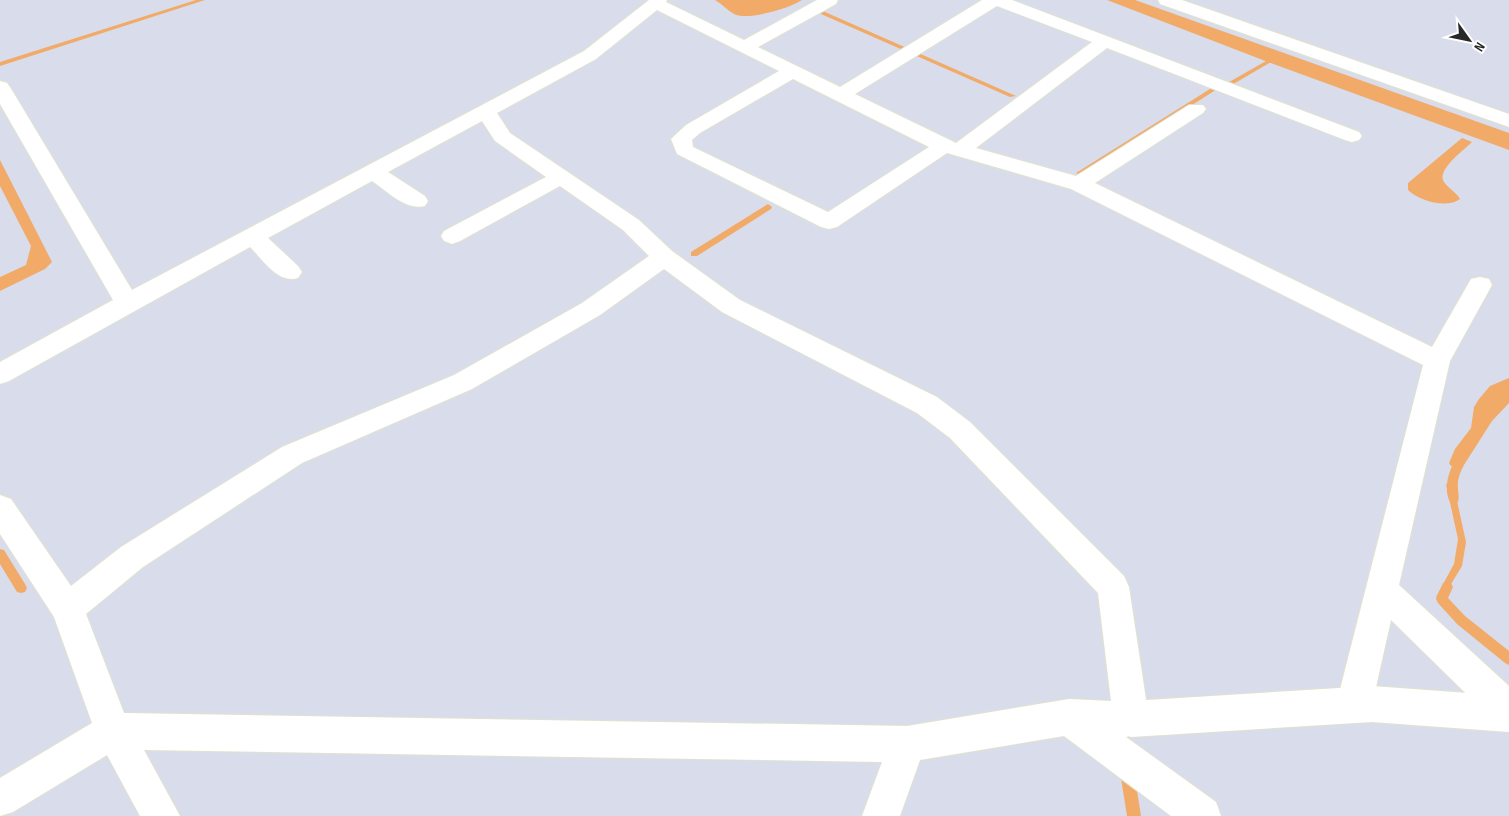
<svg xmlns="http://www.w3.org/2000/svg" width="1509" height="816" font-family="'Sofia Sans Condensed',sans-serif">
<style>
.water{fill:#f1aa68}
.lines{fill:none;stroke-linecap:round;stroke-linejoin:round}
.stream{fill:#f1aa68;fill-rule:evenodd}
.street-casing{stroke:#e1e2ce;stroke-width:2}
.secondary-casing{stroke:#e1e2ce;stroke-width:2}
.street{fill:#fff;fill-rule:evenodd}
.secondary{fill:#fff;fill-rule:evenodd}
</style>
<rect width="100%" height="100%" fill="#d9ddeb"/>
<g class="water">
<path d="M 715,0 L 802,0 C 790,8 748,21 734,14 C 727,10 722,4 715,0 Z"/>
<path d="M 1107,0 L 1135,0 L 1509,133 L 1509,150 L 1268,62 Z"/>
<path d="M 1462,138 L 1472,142 C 1464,150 1436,170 1444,182 C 1448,188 1456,192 1460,199 C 1447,209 1419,201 1408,190 L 1408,183 Z"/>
<path d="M 0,160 L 52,262 L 45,269 L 0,291 L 0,277 L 26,265 L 31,246 L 0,186 Z"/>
<path d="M 1509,378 L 1509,403 L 1492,421 L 1462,468 L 1456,465 L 1451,466 L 1449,463 L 1455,449 L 1471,428 L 1474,407 L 1479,399 L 1490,386 Z"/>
<path d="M 1446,484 L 1454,487 L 1466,542 L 1462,566 L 1442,599 L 1436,597 L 1454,564 L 1458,539 Z"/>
</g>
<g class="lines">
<g class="stream">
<path d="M 196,0 L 205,0 L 0,66 L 0,62 Z"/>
<path d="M 821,12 L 825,12 L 1016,96 L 1010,97 L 821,14 Z"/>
<path d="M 1266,61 L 1271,62 L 1235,83 L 1214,91 L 1083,175 L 1080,175 L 1076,173 L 1210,89 L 1231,81 Z"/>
<path d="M 768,204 L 772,207 L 771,209 L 697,256 L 691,256 L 691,252 Z"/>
<path d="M 1464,450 L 1468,451 L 1469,454 C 1465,463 1460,471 1458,481 C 1457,489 1460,496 1458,502 L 1454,504 L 1450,502 C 1442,485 1451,466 1460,451 Z"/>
<path d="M 0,549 L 4,550 L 25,584 L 27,588 L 25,592 L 21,593 L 17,592 L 0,564 Z"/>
<path d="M 1447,582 L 1451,583 L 1453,587 L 1448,598 L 1465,616 L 1509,651 L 1509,665 L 1505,663 L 1457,624 L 1438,603 L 1436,599 L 1443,583 Z"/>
<path d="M 1128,771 L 1133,773 L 1135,778 L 1141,816 L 1127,816 L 1121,778 L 1123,773 Z"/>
</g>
<g class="street-casing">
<g id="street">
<path d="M 649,0 L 667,0 L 666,2 L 744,40 L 817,0 L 838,0 L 836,4 L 758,47 L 840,87 L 982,0 L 1012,0 L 1359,132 L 1362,136 L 1359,140 L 1352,142 L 1345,140 L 1107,48 L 976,148 L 1076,176 L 1189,105 L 1203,105 L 1206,109 L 1203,113 L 1095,183 L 1432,347 L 1471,279 L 1480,277 L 1489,279 L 1492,285 L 1450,361 L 1399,585 L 1509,686 L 1509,728 L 1496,723 L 1391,620 L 1372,705 L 1366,717 L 1354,723 L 1342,717 L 1336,705 L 1423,365 L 1071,189 L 947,153 L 837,227 L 829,229 L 821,227 L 677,154 L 671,139 L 686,125 L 779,71 L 657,10 L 596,59 L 497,113 L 510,133 L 639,220 L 672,251 L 740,300 L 937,397 L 970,422 L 1124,576 L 1129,587 L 1149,719 L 1144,732 L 1126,737 L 1216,802 L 1221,816 L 1171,816 L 1064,736 L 920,760 L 900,816 L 862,816 L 882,762 L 144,750 L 180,816 L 140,816 L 107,755 L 13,812 L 0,816 L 0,778 L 92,723 L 54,617 L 0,534 L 0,495 L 11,499 L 71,586 L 121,547 L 282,447 L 454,375 L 582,303 L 649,256 L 623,230 L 560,186 L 460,241 L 452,244 L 444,241 L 441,236 L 444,231 L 546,177 L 495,141 L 482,121 L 388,172 L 425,196 L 428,201 L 425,206 C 406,211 387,191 372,181 L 268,238 L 298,266 L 302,272 L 298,278 C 278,284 263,260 250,247 L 9,381 L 0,384 L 0,362 L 113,300 L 0,104 L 0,81 L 7,83 L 10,87 L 132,290 L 584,51 ZM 997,6 L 1092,42 L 956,143 L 855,94 ZM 793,79 L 929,147 L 828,212 L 693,147 L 692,140 L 700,133 ZM 664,269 L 722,312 L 917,413 L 950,438 L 1098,593 L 1111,701 L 1069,699 L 907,726 L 124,713 L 86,614 L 143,567 L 302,463 L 472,389 L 600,315 Z"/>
<path d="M 1158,0 L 1182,0 L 1509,114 L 1509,127 L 1160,4 Z"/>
</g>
</g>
<g class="secondary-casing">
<path id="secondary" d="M 1372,686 L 1509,696 L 1509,732 L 1372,722 L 1131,737 L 1118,732 L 1113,719 L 1118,706 L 1131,701 Z"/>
</g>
<use href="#street" class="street"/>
<use href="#secondary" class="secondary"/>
</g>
<g transform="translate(1469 40) rotate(123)" stroke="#ffffff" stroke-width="4" paint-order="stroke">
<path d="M0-4L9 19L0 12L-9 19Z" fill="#282828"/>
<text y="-8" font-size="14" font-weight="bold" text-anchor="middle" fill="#282828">N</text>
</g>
</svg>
